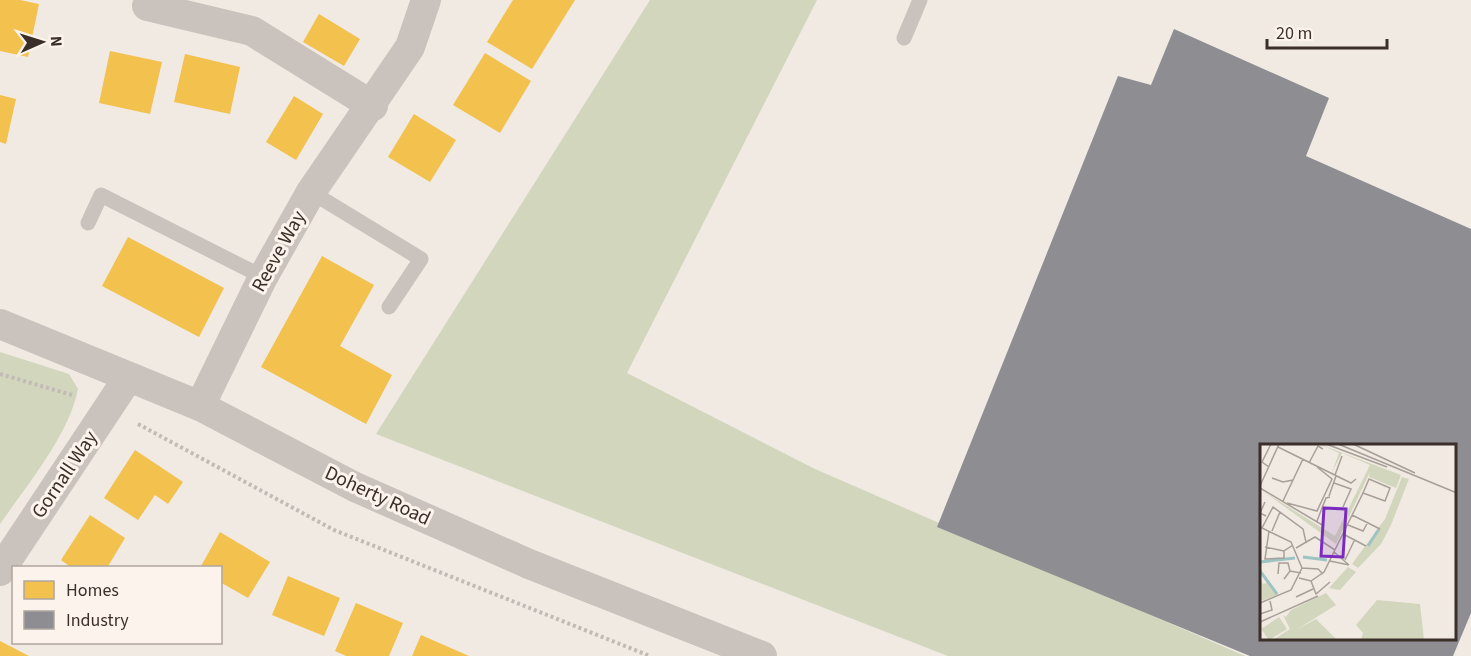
<svg xmlns="http://www.w3.org/2000/svg" width="1471" height="656" font-family="'Source Sans 3',sans-serif">
<style>
.green{fill:#d2d6bc}
.homes{fill:#f2c14e}
.industry{fill:#8d8d92;fill-rule:evenodd}
.lines{fill:none;stroke-linecap:round;stroke-linejoin:round}
.path{stroke:#c2bab5;stroke-width:4;stroke-dasharray:3 3;stroke-linecap:butt}
.lane{stroke:#cac2bc;stroke-width:15}
.street{stroke:#cac2bc;stroke-width:30}
.labels{text-anchor:middle;stroke-width:6;stroke-linejoin:round;paint-order:stroke}
.street-label{font-size:20px;fill:#3b2f29;stroke:#fcf4ec}
.inset-river{fill:none;stroke:#9dc4c3;stroke-width:3}
.inset-road{fill:none;stroke:#a89f99;stroke-width:1.5}
.view{fill:#7b2cbf;fill-opacity:0.15;stroke:#7b2cbf;stroke-width:3}
.inset-edge{fill:none;stroke:#3b2f29;stroke-width:3}
</style>
<rect width="100%" height="100%" fill="#f0eae3"/>
<g class="green">
<path d="M 650,0 L 817,0 L 627,373 L 815,469 L 1245,656 L 948,656 L 376,434 Z"/>
<path d="M 0,352 L 69,374 L 78,389 C 69,435 27,485 0,524 Z"/>
</g>
<g class="homes">
<path d="M 0,0 L 20,0 L 39,4 L 28,57 L 0,51 Z"/>
<path d="M 513,0 L 575,0 L 532,69 L 487,42 Z"/>
<path d="M 319,14 L 360,39 L 344,66 L 303,42 Z"/>
<path d="M 110,51 L 162,62 L 150,114 L 99,103 Z"/>
<path d="M 485,53 L 531,81 L 500,133 L 453,105 Z"/>
<path d="M 185,54 L 240,67 L 230,114 L 174,102 Z"/>
<path d="M 0,95 L 16,99 L 6,144 L 0,142 Z"/>
<path d="M 294,96 L 323,114 L 296,160 L 266,142 Z"/>
<path d="M 414,114 L 456,140 L 430,182 L 388,157 Z"/>
<path d="M 128,237 L 224,288 L 199,337 L 102,286 Z"/>
<path d="M 322,256 L 374,285 L 340,346 L 392,375 L 366,424 L 261,367 Z"/>
<path d="M 135,450 L 183,482 L 168,504 L 155,495 L 138,520 L 104,498 Z"/>
<path d="M 90,515 L 125,538 L 107,568 L 72,568 L 61,560 Z"/>
<path d="M 220,532 L 270,562 L 248,598 L 220,582 L 220,568 L 200,568 Z"/>
<path d="M 288,576 L 340,598 L 324,636 L 272,615 Z"/>
<path d="M 356,603 L 403,623 L 389,656 L 346,656 L 335,651 Z"/>
<path d="M 421,635 L 469,656 L 412,656 Z"/>
<path d="M 0,641 L 29,656 L 0,656 Z"/>
</g>
<path class="industry" d="M 1174,29 L 1329,98 L 1306,156 L 1471,229 L 1471,613 L 1453,656 L 1250,656 L 937,527 L 1118,76 L 1151,85 ZM 1261,446 L 1454,446 L 1454,640 L 1261,640 Z"/>
<g class="lines">
<g class="path">
<path d="M 0,374 L 72,395"/>
<path d="M 138,424 L 334,530 L 650,656"/>
</g>
<g class="lane">
<path d="M 904,38 L 920,0"/>
<path d="M 311,192 L 421,259 L 389,307"/>
<path d="M 88,223 L 101,195 L 263,277"/>
</g>
<g class="street">
<path d="M 147,6 L 252,31 L 373,106"/>
<path d="M 0,324 L 200,406 L 355,487 L 529,564 L 762,656"/>
<path d="M 200,406 L 263,277 L 311,192 L 410,47 L 426,0"/>
<path d="M 0,571 L 128,378"/>
</g>
</g>
<g class="labels">
<g class="street-label">
<text transform="translate(278 251) rotate(-61)" y="7">Reeve Way</text>
<text transform="translate(64 474) rotate(-56)" y="7">Gornall Way</text>
<text transform="translate(378 495) rotate(25)" y="7">Doherty Road</text>
</g>
</g>
<g transform="translate(1260 444)">
<rect width="196" height="196" fill="#f0eae3"/>
<path d="M 59,0 L 141,31 L 136,44 L 109,33 L 110,28 L 76,100 L 3,47 L 75,92 L 110,21 L 82,9 L 72,28 L 79,9 ZM 142,33 L 149,35 L 131,81 L 121,100 L 98,124 L 92,120 L 125,75 ZM 88,123 L 96,128 L 80,146 L 69,144 ZM 0,125 L 19,151 L 0,157 L 0,134 L 3,140 L 7,139 ZM 66,149 L 76,161 L 36,186 L 56,175 L 77,196 L 13,196 L 30,185 L 23,171 L 26,173 L 31,166 ZM 117,156 L 160,160 L 164,196 L 101,196 L 103,189 L 96,181 ZM 19,173 L 27,185 L 9,196 L 1,185 Z" fill="#d2d6bc"/>
<path class="inset-river" d="M 108,102 L 119,85M 43,113 L 67,116M 0,118 L 35,114M 0,127 L 17,150"/>
<path class="inset-road" d="M 66,0 L 127,23M 78,0 L 197,49M 93,0 L 155,29M 18,3 L 91,39 L 96,35M 49,19 L 58,2 L 63,5M 9,23 L 2,18 L 11,0M 75,31 L 82,12M 12,34 L 23,38 L 33,36M 74,39 L 91,45 L 83,63M 0,42 L 19,0M 0,44 L 64,82M 69,52 L 76,32M 23,57 L 43,15M 5,58 L 0,69 L 6,72M 27,59 L 57,67 L 72,35 L 57,23M 92,71 L 120,85M 57,77 L 66,54 L 70,53M 88,81 L 103,87 L 108,78M 0,83 L 31,98 L 42,124 L 31,146 L 0,159M 2,84 L 13,63 L 43,85 L 46,98M 9,87 L 5,115 L 24,114 L 24,107 L 33,101M 12,87 L 20,68M 83,90 L 106,102M 5,103 L 24,107M 36,104 L 55,93 L 75,106M 74,108 L 89,121M 85,116 L 95,95M 70,117 L 89,121M 42,124 L 58,125 L 63,130M 18,130 L 19,119 L 28,119 L 30,127M 39,134 L 51,137 L 64,128 L 103,49 L 125,57 L 130,44 L 109,35 L 103,49M 24,135 L 30,127 L 41,129M 51,137 L 56,150 L 70,138M 36,153 L 53,145M 0,170 L 12,166 L 10,157M 0,178 L 58,152"/>
<path class="view" d="M 64,64 L 86,65 L 83,113 L 61,112 Z"/>
<rect width="196" height="196" class="inset-edge"/>
</g>
<rect x="12" y="566" width="210" height="78" fill="#fcf4ec" stroke="#afa59e" stroke-width="1.5"/>
<rect x="24" y="581" width="30" height="18" fill="#f2c14e" stroke="#afa59e" stroke-width="1.5"/>
<text x="66" y="596" font-size="18" fill="#3b2f29">Homes</text>
<rect x="24" y="611" width="30" height="18" fill="#8d8d92" stroke="#afa59e" stroke-width="1.5"/>
<text x="66" y="626" font-size="18" fill="#3b2f29">Industry</text>
<g transform="translate(42 42) rotate(87)" stroke="#fcf4ec" stroke-width="4.5" paint-order="stroke">
<path d="M0-4.5L10 22L0 15L-10 22Z" fill="#3b2f29"/>
<text y="-9" font-size="16" font-weight="bold" text-anchor="middle" fill="#3b2f29">N</text>
</g>
<path d="M1267 39v9h120v-9" fill="none" stroke="#3b2f29" stroke-width="3"/>
<text x="1276" y="39" font-size="18" fill="#3b2f29" stroke="#fcf4ec" stroke-width="4.5" paint-order="stroke">20 m</text>
</svg>
